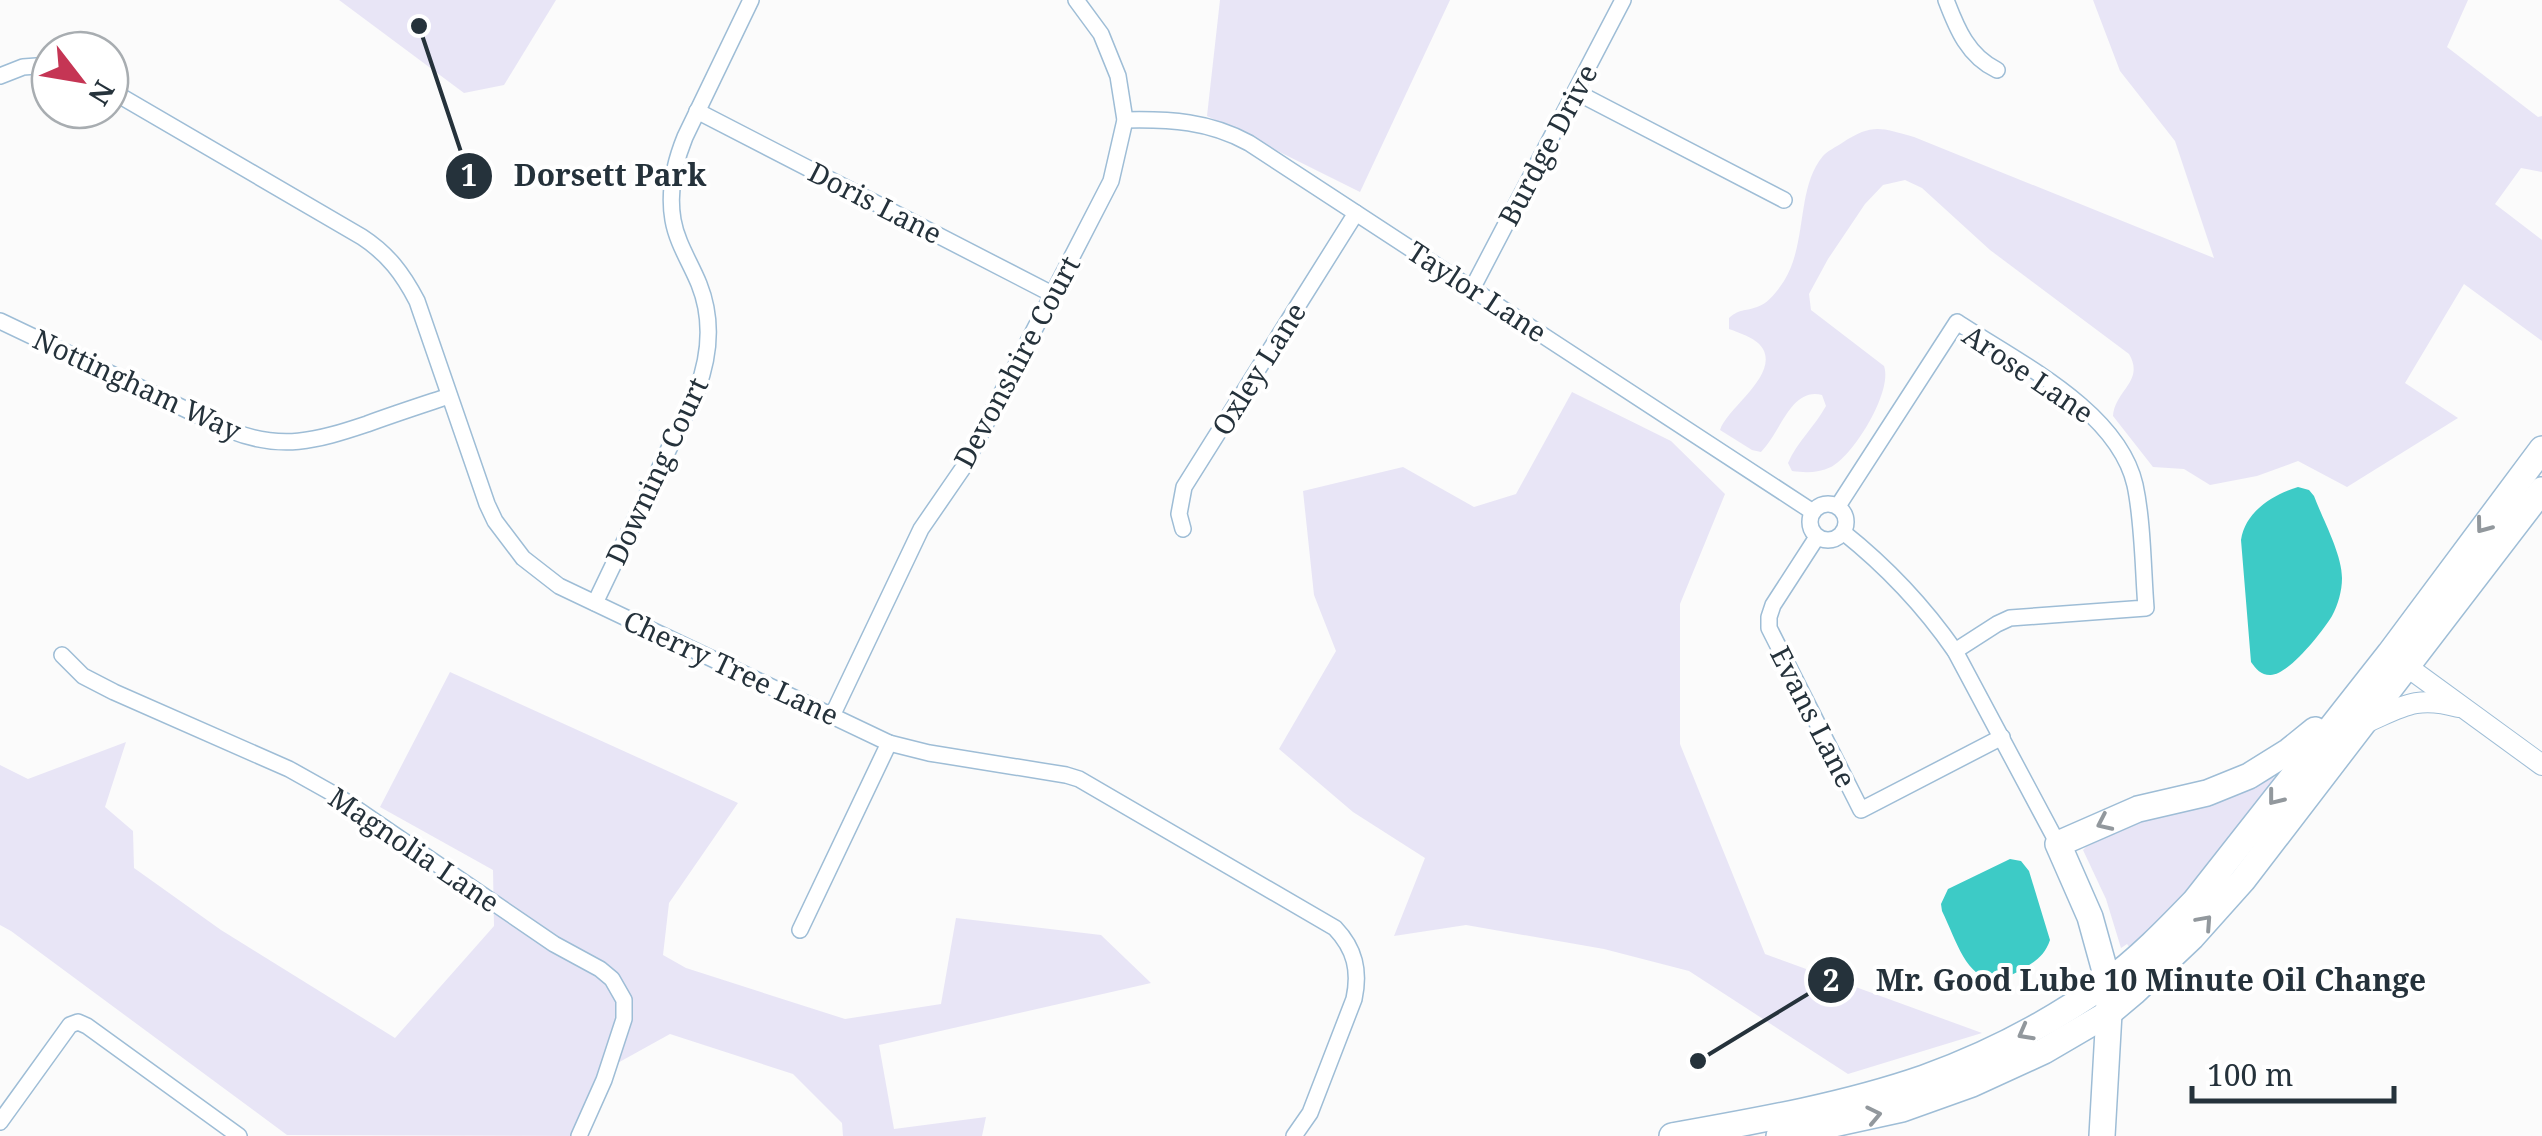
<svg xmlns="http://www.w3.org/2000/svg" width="2542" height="1136" font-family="'Noto Serif',serif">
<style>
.green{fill:#e8e5f6}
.water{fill:#3dcbc6}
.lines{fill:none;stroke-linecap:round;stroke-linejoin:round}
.minor-casing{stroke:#9ebdd6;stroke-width:18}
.tertiary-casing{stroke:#9ebdd6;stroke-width:22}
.primary-casing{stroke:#9ebdd6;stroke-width:28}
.trunk-casing{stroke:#9ebdd6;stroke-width:28}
.minor{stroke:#fff;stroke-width:15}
.tertiary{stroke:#fff;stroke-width:20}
.primary{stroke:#fff;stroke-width:25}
.trunk{stroke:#fff;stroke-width:25}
.oneway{stroke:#92989d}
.labels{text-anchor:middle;stroke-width:8;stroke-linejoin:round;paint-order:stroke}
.street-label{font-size:28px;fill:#25323b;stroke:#fff}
.leader{fill:none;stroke:#25323b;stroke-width:4}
.callout-dot{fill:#25323b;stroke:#fff;stroke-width:4}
.mark-label{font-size:30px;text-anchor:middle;font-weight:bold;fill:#fff}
.callout-label{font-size:30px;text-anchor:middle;font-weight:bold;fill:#25323b;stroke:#fff;stroke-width:8;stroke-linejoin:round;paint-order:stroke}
</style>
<rect width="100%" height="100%" fill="#fbfbfb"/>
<g class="green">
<path d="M 339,0 L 556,0 L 504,85 L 464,93 Z"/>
<path d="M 1220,0 L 1450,0 L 1360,192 L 1207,116 Z"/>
<path d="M 2093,0 L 2468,0 L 2447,47 L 2538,117 L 2542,116 L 2542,172 L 2521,168 L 2495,204 L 2542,240 L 2542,341 L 2464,284 L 2405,383 L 2458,418 L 2347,487 L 2298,461 L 2257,476 L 2210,485 L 2184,469 L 2153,467 L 2113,416 C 2115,390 2145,381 2129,354 L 1990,250 L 1922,188 L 1905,180 L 1883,185 L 1865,204 L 1828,259 L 1809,294 L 1811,310 L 1884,366 C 1893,391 1854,455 1831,467 C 1818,473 1806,473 1792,471 L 1788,463 C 1797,442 1815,426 1826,406 L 1822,395 C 1791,387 1781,432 1761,452 L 1752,450 L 1720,430 C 1727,408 1778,376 1763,349 C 1758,339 1740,333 1729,329 L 1729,318 C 1741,308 1743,312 1757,307 C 1769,303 1777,291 1784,281 C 1808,242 1796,188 1823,156 C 1827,151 1836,147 1842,143 C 1873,123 1880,128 1914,137 L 2214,258 L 2175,141 L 2120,71 Z"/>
<path d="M 1572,392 L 1671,441 L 1725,494 L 1680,604 L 1680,744 L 1765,954 L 1982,1033 L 1848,1074 L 1689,971 L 1604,949 L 1466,925 L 1394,936 L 1425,858 L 1353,812 L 1279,749 L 1336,651 L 1314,595 L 1303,491 L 1403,467 L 1474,507 L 1516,494 Z"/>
<path d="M 450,672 L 738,803 L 669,903 L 663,955 L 686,968 L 845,1019 L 941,1004 L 956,918 L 1101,935 L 1151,983 L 879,1045 L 894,1129 L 986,1117 L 982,1136 L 843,1136 L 842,1123 L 793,1074 L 670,1034 L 614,1065 L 581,1136 L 287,1135 L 11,931 L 0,925 L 0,765 L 28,779 L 126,742 L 105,807 L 133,831 L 134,868 L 221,930 L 395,1038 L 494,926 L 493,870 L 380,807 Z"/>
<path d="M 2272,775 L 2275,780 L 2184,896 L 2130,948 L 2127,944 L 2121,948 L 2106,899 L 2083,850 L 2086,847 L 2133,824 Z"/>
</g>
<g class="water">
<path d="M 2298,487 L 2309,490 L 2314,496 C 2323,520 2342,554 2342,578 C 2342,591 2338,605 2332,616 C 2322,632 2288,676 2270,675 C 2261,675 2256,669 2251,662 L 2241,540 C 2245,512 2272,495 2298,487 Z"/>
<path d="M 2010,859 L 2021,861 L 2029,871 L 2050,940 C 2045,955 2036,961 2023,969 C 1971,1000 1961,950 1942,911 L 1941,904 L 1948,889 Z"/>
</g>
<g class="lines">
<g class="minor-casing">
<g id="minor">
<path d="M 1946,0 C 1957,29 1968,56 1997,70"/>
<path d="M 0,76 L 23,67 L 50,65"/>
<path d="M 110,90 L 362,237 C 388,254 403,274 417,301 L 487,504 L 495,521 L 523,558 L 559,586 L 889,743 L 929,753 L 1066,775 L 1079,779 L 1335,928 C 1355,949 1360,971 1354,999 L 1310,1113 L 1294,1136"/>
<path d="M 1576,92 L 1784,200"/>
<path d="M 697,111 L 1052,294"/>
<path d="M 1125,120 C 1170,119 1209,121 1249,143 L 1813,512"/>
<path d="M 1472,289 L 1623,0"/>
<path d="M 0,321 L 229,430 C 281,451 316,441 367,424 C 394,414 422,405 449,396"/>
<circle cx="1828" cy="522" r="18"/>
<path d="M 1838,506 L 1957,322 C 2017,362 2118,410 2135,485 C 2143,522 2143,570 2146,608 L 2010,618 L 1997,624 L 1955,651"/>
<path d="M 1183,529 L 1179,514 L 1184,487 L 1356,213"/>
<path d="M 1843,532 C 1887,567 1923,605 1955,651 L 2058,844"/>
<path d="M 1817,537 L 1773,605 L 1769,617 L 1769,628 L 1861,810 L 2002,737"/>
<path d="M 595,603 L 697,390 C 710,355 713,319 699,284 C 690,262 677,243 673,220 C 668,191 674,164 685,137 L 751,0"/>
<path d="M 62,655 L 83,676 L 114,692 L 289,769 L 339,797 L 554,944 L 600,969 L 612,979 L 624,1000 L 624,1019 L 604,1080 L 579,1136"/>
<path d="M 832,716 L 921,529 L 963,468 L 1111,181 L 1125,120 L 1118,76 L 1101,34 L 1076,0"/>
<path d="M 800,930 L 889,743"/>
<path d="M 0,1122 L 70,1025 L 78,1022 L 87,1026 L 239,1136"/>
</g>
</g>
<g class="tertiary-casing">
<g id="tertiary">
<path d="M 2398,660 L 2542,765"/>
<path d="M 2365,723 C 2402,707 2416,695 2458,707"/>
</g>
</g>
<g class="primary-casing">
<path id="primary" d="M 2102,1136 L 2109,1013 L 2108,982"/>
</g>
<g class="trunk-casing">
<g id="trunk">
<path d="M 2108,982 L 2090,917 L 2058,844 L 2138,809 L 2207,793 L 2249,776 L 2289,751 L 2315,730"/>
<path d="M 1672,1136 C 1756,1121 1843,1106 1924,1078 C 1988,1055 2050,1023 2106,983 C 2138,960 2167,930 2195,901 L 2390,653 L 2542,449"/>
<path d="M 1779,1136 L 1902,1109 L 1972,1084 L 2044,1051 L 2109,1013 L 2134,992 L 2192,937 L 2243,880 L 2542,490"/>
</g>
</g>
<use href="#minor" class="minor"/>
<use href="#tertiary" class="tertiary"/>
<use href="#primary" class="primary"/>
<use href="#trunk" class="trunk"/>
</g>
<defs><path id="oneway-chevron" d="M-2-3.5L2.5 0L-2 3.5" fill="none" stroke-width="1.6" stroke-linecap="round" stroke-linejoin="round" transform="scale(2.5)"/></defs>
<g class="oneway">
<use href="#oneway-chevron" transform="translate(2483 526) rotate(127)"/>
<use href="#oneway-chevron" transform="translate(2275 798) rotate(128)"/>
<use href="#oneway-chevron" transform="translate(2104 823) rotate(155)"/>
<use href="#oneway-chevron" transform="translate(2205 922) rotate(-48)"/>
<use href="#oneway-chevron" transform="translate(2025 1033) rotate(151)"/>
<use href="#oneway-chevron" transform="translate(1874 1115) rotate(-12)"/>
</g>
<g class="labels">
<g class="street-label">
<text transform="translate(1548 145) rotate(-62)" y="10">Burdge Drive</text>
<text transform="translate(875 203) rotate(27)" y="10">Doris Lane</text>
<text transform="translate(1477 292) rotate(33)" y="10">Taylor Lane</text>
<text transform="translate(1017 362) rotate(-62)" y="10">Devonshire Court</text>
<text transform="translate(1259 369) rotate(-58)" y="10">Oxley Lane</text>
<text transform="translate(2028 374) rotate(34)" y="10">Arose Lane</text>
<text transform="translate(137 385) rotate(25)" y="10">Nottingham Way</text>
<text transform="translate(657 471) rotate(-65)" y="10">Downing Court</text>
<text transform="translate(731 668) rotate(25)" y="10">Cherry Tree Lane</text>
<text transform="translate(1813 717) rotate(63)" y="10">Evans Lane</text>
<text transform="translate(414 850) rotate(34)" y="10">Magnolia Lane</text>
</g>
</g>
<path class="leader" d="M419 26L469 176M1698 1061L1831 980"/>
<g class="callout-dot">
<circle cx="419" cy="26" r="10"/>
<circle cx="1698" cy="1061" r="10"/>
<circle cx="469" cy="176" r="25"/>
<circle cx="1831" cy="980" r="25"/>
</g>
<g class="mark-label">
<text x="469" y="186">1</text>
<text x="1831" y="991">2</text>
</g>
<g class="callout-label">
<text x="610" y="186">Dorsett Park</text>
<text x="2151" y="991">Mr. Good Lube 10 Minute Oil Change</text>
</g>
<g transform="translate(80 80) rotate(121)"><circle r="48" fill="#ffffff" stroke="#a8adb1" stroke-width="2.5"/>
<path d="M0-8L18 38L0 25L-18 38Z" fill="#c53554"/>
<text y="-15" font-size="28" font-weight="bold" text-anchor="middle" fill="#25323b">N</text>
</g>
<path d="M2192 1086v15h202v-15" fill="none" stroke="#25323b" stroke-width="5"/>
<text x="2207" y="1086" font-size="30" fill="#25323b" stroke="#ffffff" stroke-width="8" paint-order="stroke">100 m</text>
</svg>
